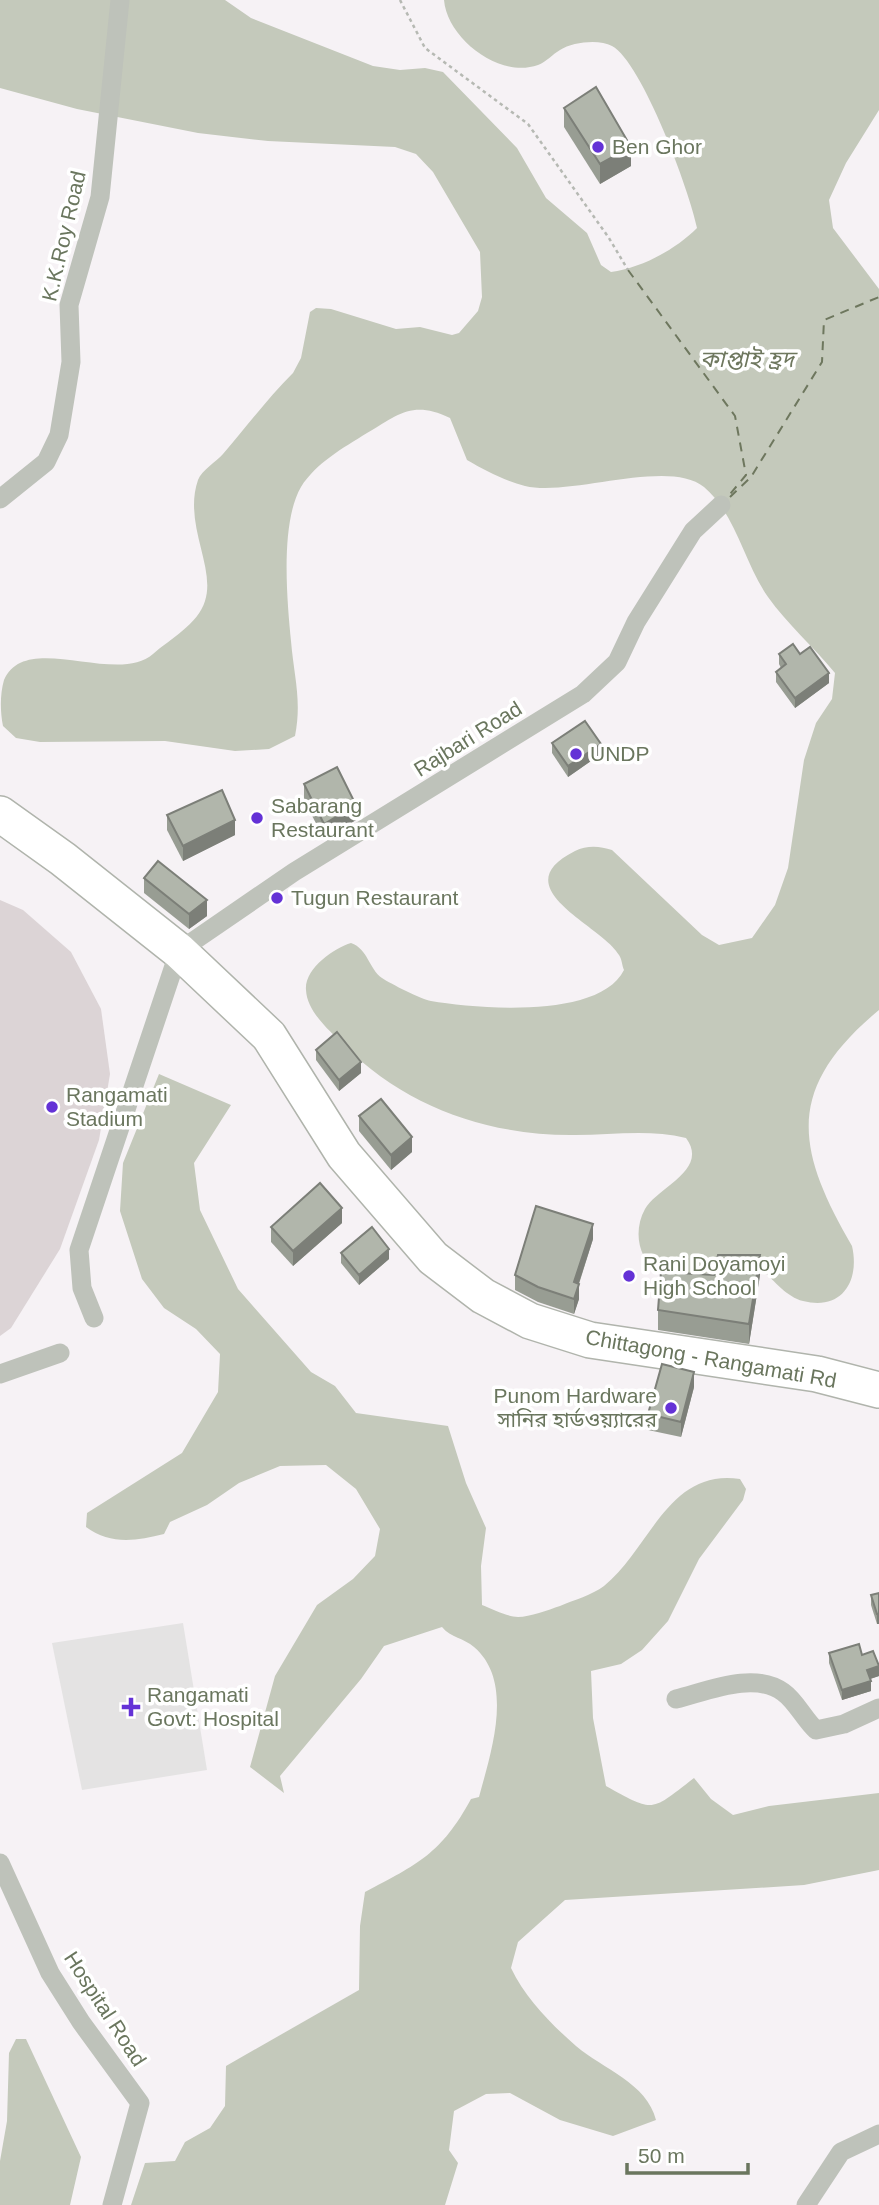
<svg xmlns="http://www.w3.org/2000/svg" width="879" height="2205" font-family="Helvetica,'Noto Sans Bengali',sans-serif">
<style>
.built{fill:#e4e3e3}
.green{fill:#dcd4d6}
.water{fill:#c4c9bb}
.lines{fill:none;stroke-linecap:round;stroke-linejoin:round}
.ferry{stroke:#6e775e;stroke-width:2;stroke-dasharray:9 7;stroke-linecap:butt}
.highway-casing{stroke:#b0b4ac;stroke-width:38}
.path{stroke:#b6b9b3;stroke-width:2.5;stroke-dasharray:3.5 3.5;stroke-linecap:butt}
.street{stroke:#bec2ba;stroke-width:19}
.highway{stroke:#fff;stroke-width:35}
.wall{fill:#989d93}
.shaded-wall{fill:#7c7f78}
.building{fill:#b1b6ab;stroke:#7c7f78;stroke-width:2}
.poi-dot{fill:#6432d6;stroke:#fff;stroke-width:2.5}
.labels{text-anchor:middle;stroke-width:7;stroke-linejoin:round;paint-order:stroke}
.poi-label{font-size:21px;fill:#6a765e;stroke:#fff;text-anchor:start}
.street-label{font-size:21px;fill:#6a765e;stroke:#fff}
.water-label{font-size:23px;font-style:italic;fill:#6e775e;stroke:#fff}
</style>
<rect width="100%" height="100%" fill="#f6f2f5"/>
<path class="built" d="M 183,1623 L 207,1770 L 82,1790 L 52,1643 Z"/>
<path class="green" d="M 0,900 L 23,910 L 71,952 L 101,1009 L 110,1074 L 99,1140 L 60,1249 L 11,1328 L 0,1336 Z"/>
<g class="water">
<path d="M 0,0 L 225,0 L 251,18 L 373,66 L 400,70 L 425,68 L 443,72 L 517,148 L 546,198 L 587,233 L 601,265 L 611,272 C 641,268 675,250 697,228 C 690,192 642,62 612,46 C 599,39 573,42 560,50 C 553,54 546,62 538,65 C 499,79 447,38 444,0 L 879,0 L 879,110 L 846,163 L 829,200 L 833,228 L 879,289 L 879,1010 C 785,1088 795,1148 852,1246 C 860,1281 842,1311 803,1301 C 786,1297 773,1279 760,1268 C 747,1268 728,1265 717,1269 C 700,1274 704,1280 682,1280 C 646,1279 628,1240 645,1209 C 656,1188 710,1170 686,1138 C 649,1129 613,1135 575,1135 C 489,1136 405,1107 344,1045 C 330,1031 307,1012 306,990 C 304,969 334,948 351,943 C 368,949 369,969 382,978 C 391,984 421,999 431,1001 C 478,1009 600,1019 624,970 C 622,966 622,959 619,955 C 602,925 501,888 575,851 C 587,845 600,846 612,850 L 702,935 L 719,945 L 752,938 L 775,905 L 788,868 L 804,760 L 816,723 L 832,699 L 835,673 C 814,647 787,624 768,597 C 744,563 736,514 704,487 C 668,458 571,497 525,486 C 505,481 484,470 467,460 L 450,418 C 413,400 399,414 367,433 C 343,448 316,463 301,487 C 280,523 287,600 291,641 C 294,677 302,700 295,736 L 269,749 L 235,751 L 165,741 L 40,742 L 16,738 L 3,726 C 0,711 0,694 4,680 C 25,630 117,686 153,654 C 170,639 198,624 205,601 C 216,567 183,524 198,480 C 202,470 216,462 223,454 C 247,426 268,398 293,373 L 301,358 L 310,312 L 316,308 L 331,309 L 396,329 L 420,327 L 452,335 L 459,333 L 478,311 L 482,297 L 480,252 L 433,172 L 416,154 L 395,147 L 268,141 L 198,133 L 77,109 L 0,88 Z"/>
<path d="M 159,1074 L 231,1105 L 194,1163 L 200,1210 L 238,1289 L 311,1372 L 335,1386 L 356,1413 L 448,1426 L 466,1483 L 486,1528 L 481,1566 L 482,1605 C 493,1609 507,1617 518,1617 C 530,1617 548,1610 560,1606 C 574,1600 592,1595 604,1586 C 650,1549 668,1468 740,1479 L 746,1489 L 743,1500 L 699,1559 L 668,1621 L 642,1650 L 621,1664 L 591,1671 L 593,1718 L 606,1786 C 655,1813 650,1812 694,1778 L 711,1799 L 733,1815 L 769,1806 L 879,1793 L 879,1870 L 804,1885 L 565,1900 L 518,1942 L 511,1968 C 526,1999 550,2023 576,2046 C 603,2069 647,2083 656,2120 L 613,2136 L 560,2120 L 510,2093 L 486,2094 L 454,2111 L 449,2150 L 458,2163 L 445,2205 L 131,2205 L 145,2163 L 175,2161 L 185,2142 L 210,2128 L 225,2106 L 226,2066 L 359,1990 L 360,1926 L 365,1892 C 418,1864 441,1854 471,1799 L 479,1797 C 491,1752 515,1682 474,1647 C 464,1638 451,1638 442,1627 L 384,1646 L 361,1679 L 280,1776 L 284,1793 L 250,1767 L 275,1676 L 317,1605 L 353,1579 L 375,1556 L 380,1529 L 356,1489 L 326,1465 L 280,1466 L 239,1483 L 207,1505 L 170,1522 L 164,1534 C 136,1541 110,1545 86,1527 L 87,1513 L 182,1453 L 218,1392 L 220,1354 L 196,1329 L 164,1308 L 142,1279 L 120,1211 L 123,1163 Z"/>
<path d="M 16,2039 L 26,2039 L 81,2157 L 70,2205 L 0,2205 L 0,2161 L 7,2121 L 9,2053 Z"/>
</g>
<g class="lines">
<g class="ferry">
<path d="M 628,270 L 735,416 L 746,475 L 726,499"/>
<path d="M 730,497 L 751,477 L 822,362 L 824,320 L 879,297"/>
</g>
<g class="highway-casing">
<path id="highway" d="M 0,814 L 63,859 L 179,951 L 269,1036 L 344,1155 L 433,1258 L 483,1296 L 530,1321 L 590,1340 L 817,1374 L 879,1390"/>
</g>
<path class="path" d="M 400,0 L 425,48 L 528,124 L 609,238 L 628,270"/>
<g class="street">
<path d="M 0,499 L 46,462 L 59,435 L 71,362 L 69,305 L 100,197 L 120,0"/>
<path d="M 94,1318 L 82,1288 L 79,1250 L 179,951 L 294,872 L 583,694 L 617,662 L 636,622 L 693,531 L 721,505"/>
<path d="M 0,1374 L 60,1353"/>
<path d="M 676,1699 C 708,1691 754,1671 783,1692 C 796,1701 804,1719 816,1730 L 844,1724 L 879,1708"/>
<path d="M 0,1863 L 50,1973 L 81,2022 L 140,2103 L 112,2205"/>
<path d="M 806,2205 L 841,2152 L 879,2134"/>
</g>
<use href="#highway" class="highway"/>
</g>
<g class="wall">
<path d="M 564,108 L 631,166 L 600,184 L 564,127 Z"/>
<path d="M 779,654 L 800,654 L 829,683 L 795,708 L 776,682 L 776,672 L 781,668 L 779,664 Z"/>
<path d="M 552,743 L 601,754 L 568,777 L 552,753 Z"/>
<path d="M 304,784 L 356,820 L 324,839 L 304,800 Z"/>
<path d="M 167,815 L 235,835 L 183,861 L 167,830 Z"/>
<path d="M 144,878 L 207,916 L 189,929 L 144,893 Z"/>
<path d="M 316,1050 L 361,1073 L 339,1091 L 316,1060 Z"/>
<path d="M 359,1116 L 412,1152 L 391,1170 L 359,1131 Z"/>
<path d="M 342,1223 L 293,1266 L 271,1242 L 271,1227 Z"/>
<path d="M 593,1239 L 579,1284 L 579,1299 L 574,1314 L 538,1302 L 515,1290 L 515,1275 Z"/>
<path d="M 341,1253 L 389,1259 L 359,1285 L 341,1263 Z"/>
<path d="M 714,1275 L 760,1275 L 749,1344 L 658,1330 L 658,1310 Z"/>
<path d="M 694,1387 L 681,1437 L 648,1430 L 648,1414 Z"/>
<path d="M 879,1593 L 877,1624 L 871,1605 L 871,1595 Z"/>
<path d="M 829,1653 L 862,1655 L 879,1676 L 870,1679 L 871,1691 L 842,1700 L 829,1663 Z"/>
</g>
<g class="shaded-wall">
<path d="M 631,147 L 631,166 L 600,184 L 600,164 Z"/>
<path d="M 829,673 L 829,683 L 795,708 L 795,698 Z"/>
<path d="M 601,744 L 601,754 L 568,777 L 568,766 Z"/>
<path d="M 356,805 L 356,820 L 324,839 L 324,824 Z"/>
<path d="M 235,820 L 235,835 L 183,861 L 183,846 Z"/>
<path d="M 207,900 L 207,916 L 189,929 L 189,914 Z"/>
<path d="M 361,1062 L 361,1073 L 339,1091 L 339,1080 Z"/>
<path d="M 412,1137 L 412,1152 L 391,1170 L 391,1155 Z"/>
<path d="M 342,1208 L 342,1223 L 293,1266 L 293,1251 Z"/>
<path d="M 593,1224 L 593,1239 L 574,1298 L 574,1282 Z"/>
<path d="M 389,1249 L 389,1259 L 359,1285 L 359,1275 Z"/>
<path d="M 760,1255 L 760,1275 L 749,1344 L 749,1324 Z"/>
<path d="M 579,1284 L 579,1299 L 574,1314 L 574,1299 Z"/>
<path d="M 694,1372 L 694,1387 L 681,1437 L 681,1422 Z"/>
<rect x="877" y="1614" width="2" height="10"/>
<path d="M 879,1666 L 879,1676 L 867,1680 L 867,1670 Z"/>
<path d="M 871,1681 L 871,1691 L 842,1700 L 842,1690 Z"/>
</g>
<g class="building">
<path d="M 596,87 L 631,147 L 600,164 L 564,108 Z"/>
<path d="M 793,644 L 800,654 L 810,647 L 829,673 L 795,698 L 776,672 L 786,664 L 779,654 Z"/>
<path d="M 585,721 L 601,744 L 568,766 L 552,743 Z"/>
<path d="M 337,767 L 356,805 L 324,824 L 304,784 Z"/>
<path d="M 222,790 L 235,820 L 183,846 L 167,815 Z"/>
<path d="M 158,861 L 207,900 L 189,914 L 144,878 Z"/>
<path d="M 337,1032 L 361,1062 L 339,1080 L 316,1050 Z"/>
<path d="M 381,1099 L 412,1137 L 391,1155 L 359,1116 Z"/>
<path d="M 320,1183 L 342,1208 L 293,1251 L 271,1227 Z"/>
<path d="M 536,1206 L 593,1224 L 574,1282 L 579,1284 L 574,1299 L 538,1287 L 515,1275 Z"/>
<path d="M 372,1227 L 389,1249 L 359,1275 L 341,1253 Z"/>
<path d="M 718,1255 L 760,1255 L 749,1324 L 658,1310 L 661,1272 L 714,1275 Z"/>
<path d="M 662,1364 L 694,1372 L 681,1422 L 648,1414 Z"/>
<path d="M 879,1593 L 879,1614 L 877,1614 L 871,1595 Z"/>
<path d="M 859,1644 L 862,1655 L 873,1651 L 879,1666 L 867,1670 L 871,1681 L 842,1690 L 829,1653 Z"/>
</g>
<g class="poi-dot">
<circle cx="598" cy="147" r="7"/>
<circle cx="576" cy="754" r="7"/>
<circle cx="257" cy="818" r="7"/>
<circle cx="277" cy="898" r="7"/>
<circle cx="52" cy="1107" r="7"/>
<circle cx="629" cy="1276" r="7"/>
<circle cx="671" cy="1408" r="7"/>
<path d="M127.5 1696.5h7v7h7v7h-7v7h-7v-7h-7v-7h7z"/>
</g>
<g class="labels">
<g class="poi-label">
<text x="612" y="154">Ben Ghor</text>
<text x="590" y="761">UNDP</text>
<text x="271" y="813">Sabarang<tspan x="271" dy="24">Restaurant</tspan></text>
<text x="291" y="905">Tugun Restaurant</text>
<text x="66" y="1102">Rangamati<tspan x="66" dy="24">Stadium</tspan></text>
<text x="643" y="1271">Rani Doyamoyi<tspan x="643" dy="24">High School</tspan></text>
<text x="657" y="1403" text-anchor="end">Punom Hardware<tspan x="657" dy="24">সানির হার্ডওয়্যারের</tspan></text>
<text x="147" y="1702">Rangamati<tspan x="147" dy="24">Govt: Hospital</tspan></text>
</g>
<g class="street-label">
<text transform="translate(64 236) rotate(-77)" y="7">K.K.Roy Road</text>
<text transform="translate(468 739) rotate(-32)" y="7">Rajbari Road</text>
<text transform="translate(711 1359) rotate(10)" y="7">Chittagong - Rangamati Rd</text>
<text transform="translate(105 2009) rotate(57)" y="7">Hospital Road</text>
</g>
<g class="water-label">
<text x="747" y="367">কাপ্তাই হ্রদ</text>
</g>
</g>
<path d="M627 2163v10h121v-10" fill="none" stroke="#6a765e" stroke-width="3.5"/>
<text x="638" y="2163" font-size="21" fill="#6a765e" stroke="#ffffff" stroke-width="5" paint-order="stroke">50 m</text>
</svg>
